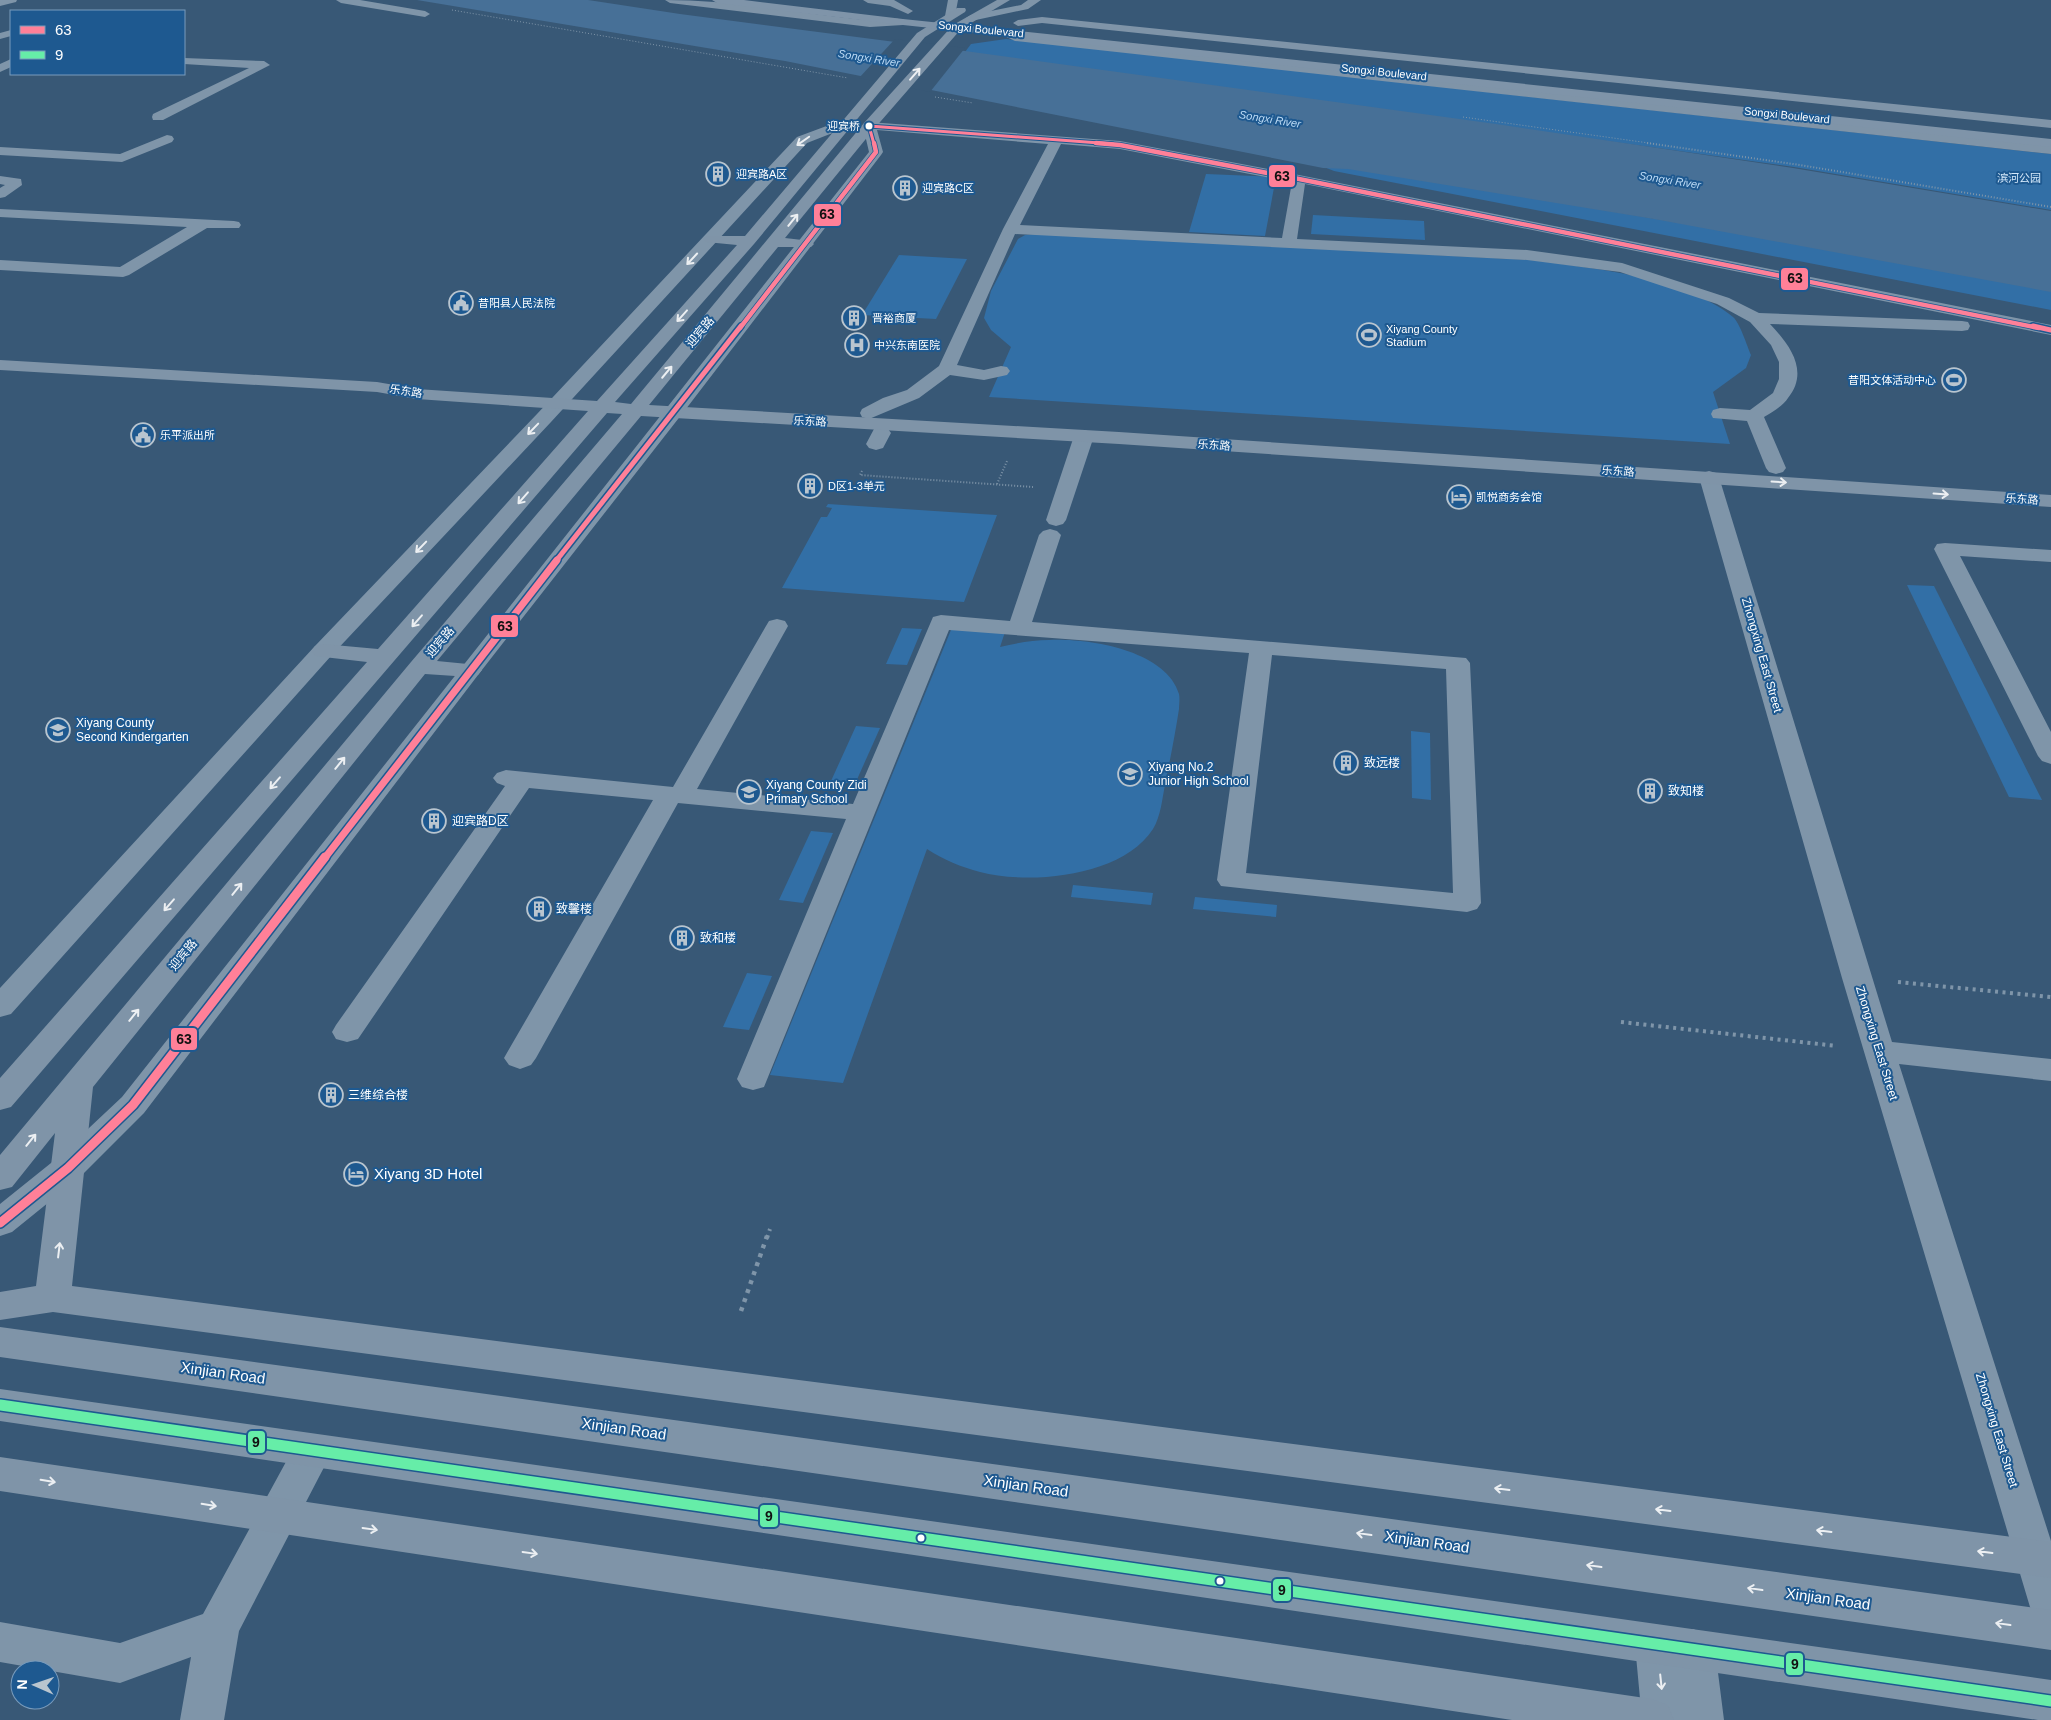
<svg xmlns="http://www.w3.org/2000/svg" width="2051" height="1720" font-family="Helvetica,'Noto Sans SC',sans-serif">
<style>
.green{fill:#326fa6}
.water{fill:#477097}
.pier{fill:#385876}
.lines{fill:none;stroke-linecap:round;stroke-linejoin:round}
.path-far3{stroke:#7f95a9;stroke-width:1;stroke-dasharray:1 2;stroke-linecap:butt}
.path-far2{stroke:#7f95a9;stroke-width:2;stroke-dasharray:1 2;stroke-linecap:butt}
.path-far1{stroke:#7f95a9;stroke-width:4;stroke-dasharray:3 4.5;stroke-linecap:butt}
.path{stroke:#7f95a9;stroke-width:4.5;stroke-dasharray:4 5.5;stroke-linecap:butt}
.minor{fill:#7f95a9;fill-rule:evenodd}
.major{fill:#7f94a8;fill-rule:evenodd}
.highway{fill:#7f94a9;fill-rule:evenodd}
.bus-1-far4-casing{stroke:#1e5990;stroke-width:5}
.bus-1-far3-casing{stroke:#1e5990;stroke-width:6}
.bus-1-far2-casing{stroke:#1e5990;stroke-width:8}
.bus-1-far1-casing{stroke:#1e5990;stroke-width:10}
.bus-1-casing{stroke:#1e5990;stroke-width:12}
.bus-2-casing{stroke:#1e5990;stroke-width:14}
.bus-1-far4{stroke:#ff8098;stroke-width:3}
.bus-1-far3{stroke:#ff8098;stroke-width:4.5}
.bus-1-far2{stroke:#ff8098;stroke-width:5}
.bus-1-far1{stroke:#ff8098;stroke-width:7}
.bus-1{stroke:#ff8098;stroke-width:9}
.bus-2{stroke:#66eda8;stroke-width:11}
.oneway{stroke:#eceff2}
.bus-dot{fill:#fff;stroke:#1e5990;stroke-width:2}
.labels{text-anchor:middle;stroke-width:4;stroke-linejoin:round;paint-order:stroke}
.far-street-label{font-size:11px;fill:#fff;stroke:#1e5990}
.far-water-label{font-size:11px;font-style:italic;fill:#bad9f4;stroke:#1e5990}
.bus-label{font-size:11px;fill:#fff;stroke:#1e5990;text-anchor:end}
.far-poi-label{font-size:11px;fill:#fff;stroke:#1e5990;text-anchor:start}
.far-park-label{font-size:11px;fill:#d4e8fa;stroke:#1e5990}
.street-label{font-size:12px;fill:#fff;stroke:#1e5990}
.poi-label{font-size:12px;fill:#fff;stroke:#1e5990;text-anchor:start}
.near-poi-label{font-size:15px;fill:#fff;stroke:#1e5990;text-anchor:start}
.near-street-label{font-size:15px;fill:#fff;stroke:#1e5990}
.line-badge{stroke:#1e5990;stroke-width:2}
.pale-badge-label{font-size:14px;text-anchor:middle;font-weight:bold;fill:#111}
</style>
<rect width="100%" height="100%" fill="#385876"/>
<g class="green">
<path d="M 1006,39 L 2051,154 L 2051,210 L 1794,167 L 965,52 L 971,44 Z"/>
<path d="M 1319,165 L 1351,167 L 2051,286 L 2051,310 L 1334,171 Z"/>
<path d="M 1206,174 L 1276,177 L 1265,236 L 1189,232 Z"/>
<path d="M 1313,215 L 1424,221 L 1425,240 L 1311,234 Z"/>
<path d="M 1035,234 L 1531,260 C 1592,268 1685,277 1733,317 C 1740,323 1747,346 1751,355 L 1746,368 L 1713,392 L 1730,444 L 989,397 L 1011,347 L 991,330 L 984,318 L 991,291 L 1018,239 L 1025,235 Z"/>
<path d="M 899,255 L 967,259 L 936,319 L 862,315 Z"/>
<path d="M 828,504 L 980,514 L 997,515 L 964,602 L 782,588 L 821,517 L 827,517 L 832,508 L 826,507 Z"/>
<path d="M 1907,585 L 1934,586 L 2042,800 L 2009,797 Z"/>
<path d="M 953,625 L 1006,629 L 1000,647 C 1017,643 1033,640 1049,640 C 1088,638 1166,650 1179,694 C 1180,699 1179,705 1179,709 C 1175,735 1170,760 1165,785 C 1162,799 1161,816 1153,829 C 1122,877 1030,885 980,872 C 961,867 944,860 927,849 L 843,1083 L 770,1075 Z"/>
<path d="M 902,628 L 922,629 L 907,665 L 886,664 Z"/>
<path d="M 856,726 L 880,728 L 855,784 L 831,781 Z"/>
<path d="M 1411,731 L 1430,733 L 1431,800 L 1412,798 Z"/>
<path d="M 811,831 L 833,833 L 803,903 L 779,900 Z"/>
<path d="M 1073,885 L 1153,893 L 1151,905 L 1071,897 Z"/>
<path d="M 1195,897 L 1277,905 L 1276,917 L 1193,909 Z"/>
<path d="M 747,973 L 772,976 L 749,1030 L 723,1027 Z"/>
</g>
<path class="water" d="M 417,0 L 588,0 L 680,14 L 965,51 L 1496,124 L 1793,168 L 2051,211 L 2051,292 L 1654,219 L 1348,169 L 1323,168 L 785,61 Z"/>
<path class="pier" d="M 895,39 L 965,48 L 930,92 L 859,78 Z"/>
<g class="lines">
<g class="path-far3">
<path d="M 452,10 L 848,78"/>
<path d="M 935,97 L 973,103"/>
<path d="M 1463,117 L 1656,144"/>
</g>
<g class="path-far2">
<path d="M 1647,143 L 1800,165 L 2051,207"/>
<path d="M 862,471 L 860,475 L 1033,487"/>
<path d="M 997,484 L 1007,461"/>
</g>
<g class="path-far1">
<path d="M 1898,982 L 2051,997"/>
<path d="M 1621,1022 L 1837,1046"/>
<path d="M 767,1238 L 770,1229"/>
</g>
<path class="path" d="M 741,1311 L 767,1236"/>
<g class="minor">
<path d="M 0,0 L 17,0 L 16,2 L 0,6 Z"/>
<path d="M 336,0 L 360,0 L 425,11 L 430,14 L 425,17 L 341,3 Z"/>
<path d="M 948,0 L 958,0 L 955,16 L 950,19 L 945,16 Z"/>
<path d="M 1028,0 L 1041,0 L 1028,9 L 971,21 L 966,18 L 971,15 L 1021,5 Z"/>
<path d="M 11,30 L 11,36 L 0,39 L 0,33 Z"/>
<path d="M 184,58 L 264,61 L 270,65 L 163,120 L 153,120 L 152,117 L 153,114 L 249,68 L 184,64 Z"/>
<path d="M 11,59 L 11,67 L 0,72 L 0,64 Z"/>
<path d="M 848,118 L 853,119 L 854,122 L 853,125 L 807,143 L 551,422 L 331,656 L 11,1014 L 0,1017 L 0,988 L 315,646 L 537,414 L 797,137 Z"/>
<path d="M 869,122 L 1120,141 L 1299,175 L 2051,325 L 2051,335 L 1305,184 L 1297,239 L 1527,250 L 1622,263 L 1729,298 L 1759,313 L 1962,321 L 1968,322 L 1970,326 L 1968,330 L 1962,331 L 1770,324 C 1789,344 1810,371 1788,398 C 1783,406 1772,412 1764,417 L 1786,468 L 1783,472 L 1776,474 L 1769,472 L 1766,468 L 1747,421 L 1713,418 L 1711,414 L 1713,410 L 1720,408 L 1750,410 L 1773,393 L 1779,379 L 1779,362 L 1771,345 L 1750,322 L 1717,304 L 1620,272 L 1527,260 L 1015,234 L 957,365 L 984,370 L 1001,366 L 1007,367 L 1010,371 L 1007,375 L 984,380 L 950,375 L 919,398 L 869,419 L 862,417 L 860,413 L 862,409 L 883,398 L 907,390 L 939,366 L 1003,229 L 1048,144 L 877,130 L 883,152 L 881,155 L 689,405 L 478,675 L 144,1113 L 80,1177 L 12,1232 L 0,1236 L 0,1204 L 56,1159 L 122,1097 L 869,152 L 863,126 ZM 1061,144 L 1120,149 L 1292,182 L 1282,238 L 1020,225 Z"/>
<path d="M 167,135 L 172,136 L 174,139 L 172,142 L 122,162 L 0,155 L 0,147 L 120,154 Z"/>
<path d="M 0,176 L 21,179 L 22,185 L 5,197 L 0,198 L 0,188 L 5,185 L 0,184 Z"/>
<path d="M 0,209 L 234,221 L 239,222 L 241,225 L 239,228 L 207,228 L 129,275 L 123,277 L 0,270 L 0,260 L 120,267 L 187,227 L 0,217 Z"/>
<path d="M 881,427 L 888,429 L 891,433 L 883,448 L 876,450 L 869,448 L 866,444 L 874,429 Z"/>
<path d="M 1084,430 L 1091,432 L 1094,436 L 1066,520 L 1063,524 L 1056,526 L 1049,524 L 1046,520 L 1074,436 L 1077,432 Z"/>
<path d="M 1709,471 L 1716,473 L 1719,477 L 1892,1042 L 2051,1059 L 2051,1081 L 1899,1064 L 2051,1541 L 2051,1626 L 2036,1621 L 2030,1607 L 1842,978 L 1699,477 L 1702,473 Z"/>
<path d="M 1050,529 L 1057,531 L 1061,535 L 1032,622 L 1466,658 L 1470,663 L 1481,903 L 1477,909 L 1467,912 L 1221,886 L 1217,880 L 1249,653 L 949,630 L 764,1087 L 753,1090 L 742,1087 L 737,1079 L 846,819 L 678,803 L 536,1058 L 531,1065 L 520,1069 L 509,1065 L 504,1058 L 653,800 L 529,788 L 358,1039 L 347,1042 L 336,1039 L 332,1032 L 336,1025 L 505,786 L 497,783 L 493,778 L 497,773 L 506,770 L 673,787 L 766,626 L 769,621 L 777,619 L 785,621 L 788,626 L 697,789 L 853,804 L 933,617 L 941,615 L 1010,621 L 1039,535 L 1043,531 ZM 1272,655 L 1446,669 L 1453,893 L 1246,873 Z"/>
<path d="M 1945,543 L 2051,550 L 2051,562 L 1960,556 L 2051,732 L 2051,764 L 2042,761 L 2038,756 L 1934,549 L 1937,544 Z"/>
<path d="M 313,1434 L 327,1438 L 333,1450 L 239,1631 L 224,1720 L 180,1720 L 191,1657 L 120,1683 L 0,1662 L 0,1622 L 120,1643 L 203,1614 L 299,1438 Z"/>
<path d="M 1657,1625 L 1672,1631 L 1676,1639 L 1678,1635 L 1693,1629 L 1708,1635 L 1715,1649 L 1724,1720 L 1642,1720 L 1635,1645 L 1642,1631 Z"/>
</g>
<g class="major">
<path d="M 665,0 C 729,0 793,12 856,19 C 867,20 903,16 908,22 L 903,25 L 870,27 L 670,3 Z"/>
<path d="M 863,0 L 894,0 L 913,11 L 908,14 L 890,6 L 868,3 Z"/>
<path d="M 997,0 L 1010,0 L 961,29 L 874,129 L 785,238 L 811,241 L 814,244 L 811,247 L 778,247 L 649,405 L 1119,432 L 2051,495 L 2051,507 L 1119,444 L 641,416 L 437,661 L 478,665 L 482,670 L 478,675 L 470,677 L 425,674 L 93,1087 L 72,1286 L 2051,1542 L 2051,1578 L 53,1312 L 0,1320 L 0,1292 L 36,1286 L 55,1133 L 12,1187 L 0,1190 L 0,1155 L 411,662 L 622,414 L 607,413 L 11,1107 L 0,1110 L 0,1078 L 367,662 L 315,656 L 311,651 L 315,646 L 323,644 L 378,649 L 588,411 L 417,399 L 377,392 L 0,370 L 0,360 L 377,382 L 417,389 L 597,401 L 737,245 L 706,242 L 703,239 L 706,236 L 745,236 L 917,33 L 957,8 L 965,8 L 966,10 L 965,12 L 925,37 L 754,244 L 615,402 L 631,404 L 864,123 L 953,25 Z"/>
<path d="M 1042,17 L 2051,120 L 2051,128 L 1042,23 L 1018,26 L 1013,23 L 1018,20 Z"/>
<path d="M 1002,28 L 1018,35 L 2051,146 L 2051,154 L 1015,41 L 998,33 L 996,31 L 998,29 Z"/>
<path d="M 0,1327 L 2051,1610 L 2051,1650 L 0,1357 Z"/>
<path d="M 0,1389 L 2051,1680 L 2051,1720 L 2038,1720 L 0,1421 Z"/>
<path d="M 0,1457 L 1652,1699 L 1668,1705 L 1674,1720 L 1512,1720 L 0,1491 Z"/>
</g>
<path class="highway" d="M 712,0 L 744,0 L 903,19 L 2051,139 L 2051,147 L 903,25 L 717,3 Z"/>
<g class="bus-1-far4-casing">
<path id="bus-1-far4" d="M 874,144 L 869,126 L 1113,144"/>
</g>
<g class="bus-1-far3-casing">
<g id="bus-1-far3">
<path d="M 1096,143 L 1120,145 L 1299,179 L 2039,328"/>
<path d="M 740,328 L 876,152 L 874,143"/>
</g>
</g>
<g class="bus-1-far2-casing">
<g id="bus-1-far2">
<path d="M 2033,326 L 2051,330"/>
<path d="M 556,561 L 741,326"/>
</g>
</g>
<g class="bus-1-far1-casing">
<path id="bus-1-far1" d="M 324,859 L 557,560"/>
</g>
<g class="bus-1-casing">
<path id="bus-1" d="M 0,1223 L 68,1168 L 133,1105 L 325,857"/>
</g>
<g class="bus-2-casing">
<path id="bus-2" d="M 0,1405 L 2051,1701"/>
</g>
<use href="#bus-1-far4" class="bus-1-far4"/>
<use href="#bus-1-far3" class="bus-1-far3"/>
<use href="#bus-1-far2" class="bus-1-far2"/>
<use href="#bus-1-far1" class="bus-1-far1"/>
<use href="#bus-1" class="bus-1"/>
<use href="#bus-2" class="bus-2"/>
</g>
<defs><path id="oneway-shaft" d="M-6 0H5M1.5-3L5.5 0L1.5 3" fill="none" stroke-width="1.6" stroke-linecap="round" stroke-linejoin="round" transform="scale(1.25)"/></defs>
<g class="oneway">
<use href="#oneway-shaft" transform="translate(915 74) rotate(-49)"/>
<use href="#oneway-shaft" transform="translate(803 141) rotate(145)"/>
<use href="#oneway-shaft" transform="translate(793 220) rotate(-51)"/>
<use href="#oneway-shaft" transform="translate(692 259) rotate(133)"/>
<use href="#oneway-shaft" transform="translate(682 316) rotate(132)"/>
<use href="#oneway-shaft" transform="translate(667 372) rotate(-50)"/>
<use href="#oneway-shaft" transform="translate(533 429) rotate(134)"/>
<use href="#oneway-shaft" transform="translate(1779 482) rotate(4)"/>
<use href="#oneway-shaft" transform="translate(1941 494) rotate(4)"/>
<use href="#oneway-shaft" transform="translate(523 498) rotate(131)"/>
<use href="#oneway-shaft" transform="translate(421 547) rotate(134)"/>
<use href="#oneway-shaft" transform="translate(417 621) rotate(131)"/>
<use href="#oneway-shaft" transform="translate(340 763) rotate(-51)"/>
<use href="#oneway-shaft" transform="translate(275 783) rotate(131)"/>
<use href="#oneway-shaft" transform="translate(237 889) rotate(-51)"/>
<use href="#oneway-shaft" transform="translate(169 905) rotate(131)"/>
<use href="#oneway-shaft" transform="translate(134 1015) rotate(-51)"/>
<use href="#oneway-shaft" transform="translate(31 1140) rotate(-51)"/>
<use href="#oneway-shaft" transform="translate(59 1250) rotate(-83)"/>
<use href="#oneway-shaft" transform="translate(48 1481) rotate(9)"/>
<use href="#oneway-shaft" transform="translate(1502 1489) rotate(-173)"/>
<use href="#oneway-shaft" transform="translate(209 1505) rotate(9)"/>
<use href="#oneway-shaft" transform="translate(1663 1510) rotate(-173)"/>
<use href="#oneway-shaft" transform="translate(370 1529) rotate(8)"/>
<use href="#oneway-shaft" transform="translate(1824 1531) rotate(-173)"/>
<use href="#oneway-shaft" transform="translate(1364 1534) rotate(-172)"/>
<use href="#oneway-shaft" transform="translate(1985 1552) rotate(-173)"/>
<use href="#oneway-shaft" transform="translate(530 1553) rotate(8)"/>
<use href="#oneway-shaft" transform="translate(1594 1566) rotate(-172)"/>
<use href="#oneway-shaft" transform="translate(1755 1589) rotate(-172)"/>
<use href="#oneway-shaft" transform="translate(2003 1624) rotate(-172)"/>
<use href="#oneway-shaft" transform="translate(1661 1682) rotate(84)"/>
</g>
<defs>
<g id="building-ring" transform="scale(1.25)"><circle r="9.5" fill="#1e5990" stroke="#b9c5cf" stroke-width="1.5"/><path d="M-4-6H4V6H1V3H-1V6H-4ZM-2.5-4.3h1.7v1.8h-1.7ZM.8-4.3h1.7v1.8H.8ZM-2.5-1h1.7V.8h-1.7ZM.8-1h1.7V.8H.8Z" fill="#b9c5cf"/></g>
<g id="civic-ring" transform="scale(1.25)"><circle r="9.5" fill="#1e5990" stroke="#b9c5cf" stroke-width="1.5"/><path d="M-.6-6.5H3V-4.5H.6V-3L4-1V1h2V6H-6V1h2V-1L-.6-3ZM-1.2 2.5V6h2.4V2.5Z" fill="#b9c5cf"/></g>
<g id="stadium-ring" transform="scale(1.25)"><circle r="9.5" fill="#1e5990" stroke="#b9c5cf" stroke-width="1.5"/><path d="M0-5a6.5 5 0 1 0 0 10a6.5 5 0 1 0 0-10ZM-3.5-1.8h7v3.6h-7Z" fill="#b9c5cf"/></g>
<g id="hospital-ring" transform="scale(1.25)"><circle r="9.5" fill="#1e5990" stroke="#b9c5cf" stroke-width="1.5"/><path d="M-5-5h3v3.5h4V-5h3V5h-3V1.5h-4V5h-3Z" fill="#b9c5cf"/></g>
<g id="hotel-ring" transform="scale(1.25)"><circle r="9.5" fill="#1e5990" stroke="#b9c5cf" stroke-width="1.5"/><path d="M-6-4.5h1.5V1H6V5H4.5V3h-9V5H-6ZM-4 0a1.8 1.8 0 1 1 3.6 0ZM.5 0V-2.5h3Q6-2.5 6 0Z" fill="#b9c5cf"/></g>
<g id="school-ring" transform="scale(1.25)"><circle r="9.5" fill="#1e5990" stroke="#b9c5cf" stroke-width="1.5"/><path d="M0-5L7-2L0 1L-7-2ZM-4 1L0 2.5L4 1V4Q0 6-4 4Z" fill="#b9c5cf"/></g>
</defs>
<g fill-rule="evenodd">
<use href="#building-ring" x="718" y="174"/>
<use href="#building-ring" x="905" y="188"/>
<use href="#civic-ring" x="461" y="303"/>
<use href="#building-ring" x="854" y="318"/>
<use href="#stadium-ring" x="1369" y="335"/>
<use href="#hospital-ring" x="857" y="345"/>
<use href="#stadium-ring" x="1954" y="380"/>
<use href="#civic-ring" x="143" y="435"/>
<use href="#building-ring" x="810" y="486"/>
<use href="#hotel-ring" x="1459" y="497"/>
<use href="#school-ring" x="58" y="730"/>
<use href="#building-ring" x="1346" y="763"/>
<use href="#school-ring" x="1130" y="774"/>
<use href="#building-ring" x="1650" y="791"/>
<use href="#school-ring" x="749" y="792"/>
<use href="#building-ring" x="434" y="821"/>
<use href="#building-ring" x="539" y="909"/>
<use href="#building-ring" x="682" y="938"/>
<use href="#building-ring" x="331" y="1095"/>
<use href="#hotel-ring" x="356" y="1174"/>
</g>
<g class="bus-dot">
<circle cx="869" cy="126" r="4.5"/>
<circle cx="921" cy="1538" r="4.5"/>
<circle cx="1220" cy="1581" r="4.5"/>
</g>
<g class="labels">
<g class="far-street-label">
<text transform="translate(981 29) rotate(6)" y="4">Songxi Boulevard</text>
<text transform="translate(1384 72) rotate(6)" y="4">Songxi Boulevard</text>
<text transform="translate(1787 115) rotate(6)" y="4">Songxi Boulevard</text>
<text transform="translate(406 391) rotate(9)" y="4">乐东路</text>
<text transform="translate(810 421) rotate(3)" y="4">乐东路</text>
<text transform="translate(1214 445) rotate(4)" y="4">乐东路</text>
<text transform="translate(1618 471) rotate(4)" y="4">乐东路</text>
<text transform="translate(2022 499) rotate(4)" y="4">乐东路</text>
</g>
<g class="far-water-label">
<text transform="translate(869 58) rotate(9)" y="4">Songxi River</text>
<text transform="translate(1270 119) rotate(9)" y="4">Songxi River</text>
<text transform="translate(1670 180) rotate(9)" y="4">Songxi River</text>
</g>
<g class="bus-label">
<text x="860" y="130">迎宾桥</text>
</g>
<g class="far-poi-label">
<text x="736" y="178">迎宾路A区</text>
<text x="922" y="192">迎宾路C区</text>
<text x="478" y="307">昔阳县人民法院</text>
<text x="872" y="322">晋裕商厦</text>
<text x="1386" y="333">Xiyang County<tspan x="1386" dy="13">Stadium</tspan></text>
<text x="874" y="349">中兴东南医院</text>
<text x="1936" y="384" text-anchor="end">昔阳文体活动中心</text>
<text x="160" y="439">乐平派出所</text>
<text x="828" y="490">D区1-3单元</text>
<text x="1476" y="501">凯悦商务会馆</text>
</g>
<g class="far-park-label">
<text x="2019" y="182">滨河公园</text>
</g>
<g class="street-label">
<text transform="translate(700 332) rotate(-50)" y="4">迎宾路</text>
<text transform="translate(440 642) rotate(-50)" y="4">迎宾路</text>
<text transform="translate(1762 655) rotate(74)" y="4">Zhongxing East Street</text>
<text transform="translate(183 955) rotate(-51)" y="4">迎宾路</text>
<text transform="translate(1877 1043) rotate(73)" y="4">Zhongxing East Street</text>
<text transform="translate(1997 1430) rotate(73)" y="4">Zhongxing East Street</text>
</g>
<g class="poi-label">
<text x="76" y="727">Xiyang County<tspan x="76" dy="14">Second Kindergarten</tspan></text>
<text x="1364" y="767">致远楼</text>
<text x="1148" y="771">Xiyang No.2<tspan x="1148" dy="14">Junior High School</tspan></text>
<text x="766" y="789">Xiyang County Zidi<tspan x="766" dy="14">Primary School</tspan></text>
<text x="1668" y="795">致知楼</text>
<text x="452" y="825">迎宾路D区</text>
<text x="556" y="913">致馨楼</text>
<text x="700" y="942">致和楼</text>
<text x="348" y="1099">三维综合楼</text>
</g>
<g class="near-poi-label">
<text x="374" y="1179">Xiyang 3D Hotel</text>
</g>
<g class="near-street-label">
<text transform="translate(223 1373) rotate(8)" y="5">Xinjian Road</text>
<text transform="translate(624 1429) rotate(8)" y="5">Xinjian Road</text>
<text transform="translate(1026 1486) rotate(8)" y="5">Xinjian Road</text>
<text transform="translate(1427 1542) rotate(8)" y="5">Xinjian Road</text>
<text transform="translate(1828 1599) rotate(8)" y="5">Xinjian Road</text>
</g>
</g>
<g class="line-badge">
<rect x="1268" y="164" width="28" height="24" rx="5" fill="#ff8098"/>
<rect x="813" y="203" width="29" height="24" rx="5" fill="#ff8098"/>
<rect x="1780" y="267" width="29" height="24" rx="5" fill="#ff8098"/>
<rect x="490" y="614" width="29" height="24" rx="5" fill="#ff8098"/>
<rect x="170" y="1027" width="28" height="24" rx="5" fill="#ff8098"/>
<rect x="247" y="1430" width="19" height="24" rx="5" fill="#66eda8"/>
<rect x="759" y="1504" width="20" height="24" rx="5" fill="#66eda8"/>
<rect x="1272" y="1578" width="20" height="24" rx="5" fill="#66eda8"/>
<rect x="1785" y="1652" width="19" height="24" rx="5" fill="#66eda8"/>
</g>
<g class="pale-badge-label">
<text x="1282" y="181">63</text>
<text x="827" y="219">63</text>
<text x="1795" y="283">63</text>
<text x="505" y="631">63</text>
<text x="184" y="1044">63</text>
<text x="256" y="1447">9</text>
<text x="769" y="1521">9</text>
<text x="1282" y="1595">9</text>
<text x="1795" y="1669">9</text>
</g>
<rect x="10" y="10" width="175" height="65" fill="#1e5990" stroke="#789bbc"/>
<rect x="20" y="26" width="25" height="8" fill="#ff8098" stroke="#789bbc"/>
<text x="55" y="35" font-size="15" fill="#ffffff">63</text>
<rect x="20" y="51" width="25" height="8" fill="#66eda8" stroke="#789bbc"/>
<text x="55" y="60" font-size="15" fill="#ffffff">9</text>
<g transform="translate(35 1685) rotate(272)"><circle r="24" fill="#1e5990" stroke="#789bbc"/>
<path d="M0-4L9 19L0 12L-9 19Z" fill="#b9c5cf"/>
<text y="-8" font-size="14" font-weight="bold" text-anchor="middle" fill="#ffffff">N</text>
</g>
</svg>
